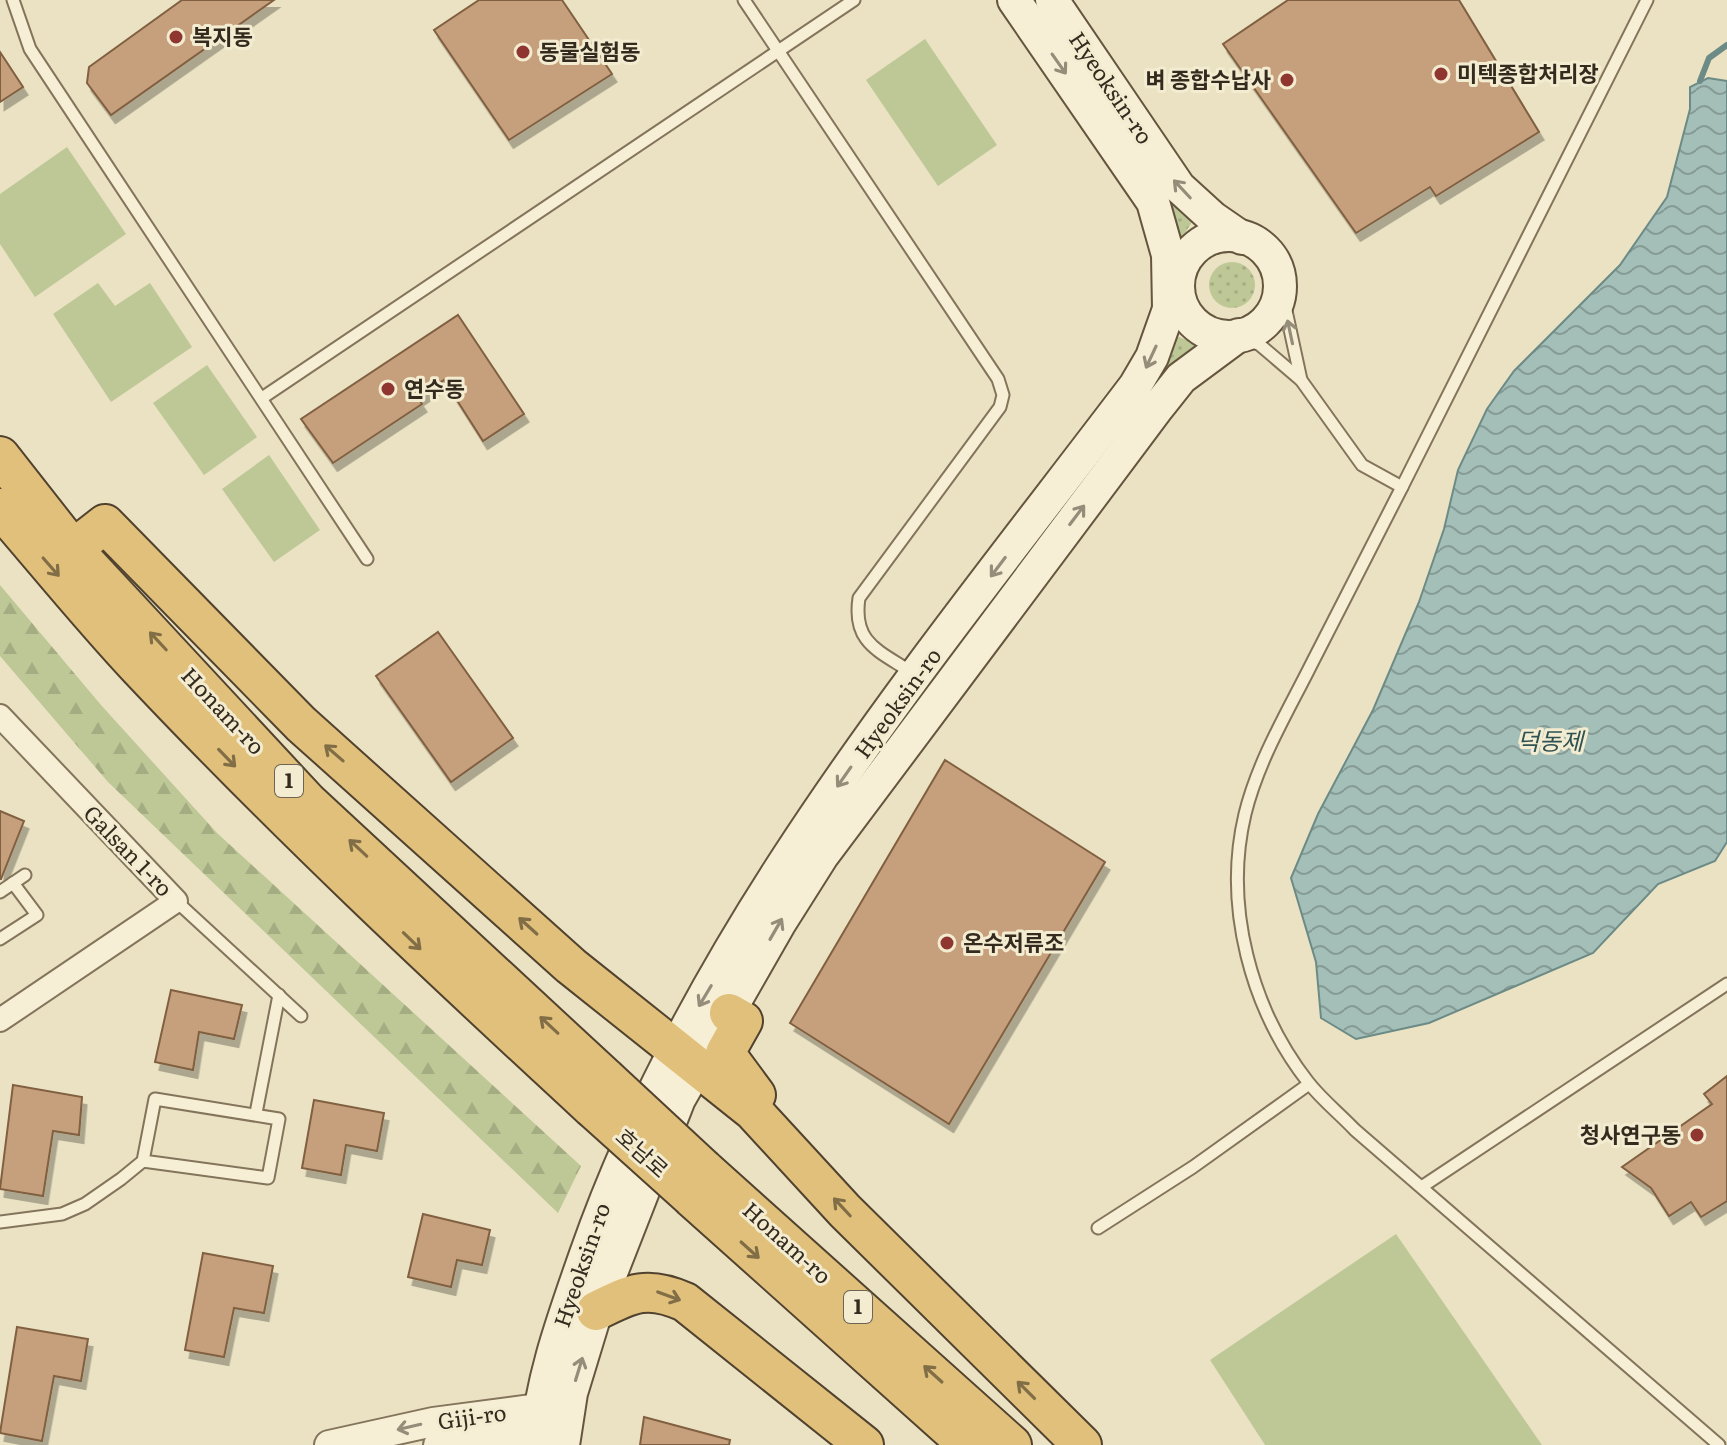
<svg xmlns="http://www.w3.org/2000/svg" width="1727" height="1445" font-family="Literata,'Noto Sans KR',serif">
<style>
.grass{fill:url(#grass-dots)}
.forest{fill:url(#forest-firs)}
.pitch{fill:#bec897}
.water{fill:url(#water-waves);stroke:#6c8b86;stroke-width:2}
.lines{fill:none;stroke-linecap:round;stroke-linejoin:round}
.stream{stroke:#6c8b86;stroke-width:6}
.building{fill:#c6a07b;stroke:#816042;stroke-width:2;filter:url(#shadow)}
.service-casing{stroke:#83745b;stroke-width:15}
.minor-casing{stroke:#83745b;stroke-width:26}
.tertiary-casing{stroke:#83745b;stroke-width:32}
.secondary-casing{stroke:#65553e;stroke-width:36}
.trunk-casing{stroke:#51422f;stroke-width:42}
.service{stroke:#f6efd5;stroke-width:11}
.minor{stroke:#f6efd5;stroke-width:22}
.tertiary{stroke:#f6efd5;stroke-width:28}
.secondary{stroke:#f6efd5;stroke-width:32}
.trunk{stroke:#e0c07a;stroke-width:38}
.trunk-bridge-casing{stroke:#51422f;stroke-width:42;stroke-linecap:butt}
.trunk-bridge{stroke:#e0c07a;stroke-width:38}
.oneway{stroke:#958c7a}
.oneway2{stroke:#816e47}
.poi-dot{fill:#8e362f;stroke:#f3ecd1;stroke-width:3}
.labels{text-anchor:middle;stroke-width:6;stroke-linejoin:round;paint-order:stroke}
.shield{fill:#f3ecd1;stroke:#6d6454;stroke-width:2}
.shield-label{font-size:20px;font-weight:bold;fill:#342a1e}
.poi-label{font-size:22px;font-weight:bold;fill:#342a1e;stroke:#f3ecd1;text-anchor:start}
.street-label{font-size:22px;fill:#342a1e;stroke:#f3ecd1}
.water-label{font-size:24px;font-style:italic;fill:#2e5253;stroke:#f3ecd1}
</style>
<defs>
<pattern id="grass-dots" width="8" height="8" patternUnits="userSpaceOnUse" patternTransform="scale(2)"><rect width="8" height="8" fill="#bec897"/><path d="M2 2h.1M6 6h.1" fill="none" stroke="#a4ac82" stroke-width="1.8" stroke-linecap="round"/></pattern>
<pattern id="forest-firs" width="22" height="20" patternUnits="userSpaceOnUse" patternTransform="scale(2)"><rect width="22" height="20" fill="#bec897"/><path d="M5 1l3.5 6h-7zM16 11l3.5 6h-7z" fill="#a4ac82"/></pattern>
<pattern id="water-waves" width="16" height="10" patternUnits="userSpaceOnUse" patternTransform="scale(2)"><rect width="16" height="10" fill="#a4beb8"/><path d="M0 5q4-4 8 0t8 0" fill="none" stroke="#869b95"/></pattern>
<filter id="shadow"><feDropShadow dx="4.5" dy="8" stdDeviation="0" flood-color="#0004"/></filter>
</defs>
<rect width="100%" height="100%" fill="#eae2c2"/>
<g class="grass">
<path d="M 1169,189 L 1194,219 L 1181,239 L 1177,239 L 1164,201 Z"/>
<circle cx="1232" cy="285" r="23"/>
<path d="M 1179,337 L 1203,346 L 1173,374 L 1162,365 L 1173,339 Z"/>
</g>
<path class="forest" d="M 0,585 L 101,705 L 217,833 L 581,1166 L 558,1213 L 108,782 L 0,656 Z"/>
<g class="pitch">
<path d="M 925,39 L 997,145 L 938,186 L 866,80 Z"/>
<path d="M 67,147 L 126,234 L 35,297 L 0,244 L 0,194 Z"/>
<path d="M 98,283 L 115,306 L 150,283 L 192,347 L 111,402 L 53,314 Z"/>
<path d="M 207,365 L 257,437 L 204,475 L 153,403 Z"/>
<path d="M 269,455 L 320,530 L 274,562 L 222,489 Z"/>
<path d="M 1396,1234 L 1542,1445 L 1265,1445 L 1210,1360 Z"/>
</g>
<path class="water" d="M 1708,78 L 1727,81 L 1727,842 L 1715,861 L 1658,884 L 1593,953 L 1429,1023 L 1356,1039 L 1321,1018 L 1316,962 L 1291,878 L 1318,814 L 1373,710 L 1419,602 L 1444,529 L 1458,470 L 1487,409 L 1514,371 L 1620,265 L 1667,197 L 1690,109 L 1690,87 Z"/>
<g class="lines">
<path class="stream" d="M 1700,81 L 1709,58 L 1727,45"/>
</g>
<g class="building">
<path d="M 182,0 L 274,0 L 111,115 L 87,83 L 89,67 Z"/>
<path d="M 479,0 L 562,0 L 612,74 L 509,140 L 434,30 Z"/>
<path d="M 1288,0 L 1459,0 L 1539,132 L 1436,196 L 1430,187 L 1356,233 L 1223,44 Z"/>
<path d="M 0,52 L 23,87 L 0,102 Z"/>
<path d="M 458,315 L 524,414 L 483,441 L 444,380 L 418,398 L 422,404 L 333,463 L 301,419 Z"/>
<path d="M 438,632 L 513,738 L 451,782 L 376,676 Z"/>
<path d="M 945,760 L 1105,862 L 949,1124 L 790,1023 Z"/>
<path d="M 0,811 L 24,821 L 1,879 L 0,879 Z"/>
<path d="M 171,990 L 242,1005 L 234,1039 L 199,1032 L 193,1070 L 155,1062 Z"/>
<path d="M 1727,1076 L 1727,1201 L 1701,1217 L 1691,1202 L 1669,1216 L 1651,1188 L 1622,1167 L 1712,1104 L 1704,1094 Z"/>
<path d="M 13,1085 L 82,1097 L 79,1135 L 53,1131 L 43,1196 L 0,1189 Z"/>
<path d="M 314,1100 L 384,1113 L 377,1151 L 346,1145 L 341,1175 L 302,1168 Z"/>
<path d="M 423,1214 L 490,1230 L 482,1265 L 457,1260 L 451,1287 L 408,1277 Z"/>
<path d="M 203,1253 L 273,1266 L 264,1313 L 234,1308 L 224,1357 L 185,1350 Z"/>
<path d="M 17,1327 L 88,1339 L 81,1381 L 54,1376 L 42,1441 L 0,1433 Z"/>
<path d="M 644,1417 L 730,1440 L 729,1445 L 640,1445 Z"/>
</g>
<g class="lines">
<g class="service-casing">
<g id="service">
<path d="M 13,0 L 30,49 L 367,559"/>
<path d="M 744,0 L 998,379 L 1003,395 L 1000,407 L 859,598 C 852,644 880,651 914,674"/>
<path d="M 1280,283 L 1301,380"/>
<path d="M 1240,336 L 1260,345 L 1301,380 L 1362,465 L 1402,487 C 1372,546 1342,605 1311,665 C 1287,713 1258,761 1245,814 C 1223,906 1251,1009 1308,1082 C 1322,1100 1340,1114 1355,1130 L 1719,1445"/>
<path d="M 262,398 L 854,0"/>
<path d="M 1402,487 L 1647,0"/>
<path d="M 0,892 L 25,875"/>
<path d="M 176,901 L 301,1016"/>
<path d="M 0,939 L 37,915 L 13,883"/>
<path d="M 256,1113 L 279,995"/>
<path d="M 1423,1186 L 1727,984"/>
<path d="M 0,1222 L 62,1214 L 85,1204 L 121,1179 L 143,1161 L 155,1099 L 279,1119 L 268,1178 L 143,1161"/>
<path d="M 1098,1228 L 1193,1167 L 1309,1084"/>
</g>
</g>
<g class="minor-casing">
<path id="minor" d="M 0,716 L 176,901 L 0,1020"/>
</g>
<g class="tertiary-casing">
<g id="tertiary">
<path d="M 329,1445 L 433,1422 L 561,1405"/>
<path d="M 438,1445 L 560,1428"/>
</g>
</g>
<g class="secondary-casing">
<g id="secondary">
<path d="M 1052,0 L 1179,187 L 1213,218 L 1242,238"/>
<circle cx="1229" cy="286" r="51"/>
<path d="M 536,1445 C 541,1379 564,1317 586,1254 C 700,929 929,658 1135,386 L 1152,357 L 1169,309 L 1168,255 L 1153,202 L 1014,0"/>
<path d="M 563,1445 L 571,1393 L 596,1311 L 679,1099 L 779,924 L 822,856 L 1158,407 L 1181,378 L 1239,335"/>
</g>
</g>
<g class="trunk-casing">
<g id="trunk">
<path d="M 0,456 L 73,549 L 308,802 L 606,1078"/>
<path d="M 0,508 C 46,561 91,617 139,668 C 284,822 437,965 592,1108"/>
<path d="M 73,549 L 105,524 L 301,724 L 571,966 L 753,1111 L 845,1211 L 1082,1445"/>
<path d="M 729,1013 L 743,1021 L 725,1053 L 756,1095"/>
<path d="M 704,1169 L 1012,1445"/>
<path d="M 692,1198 L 968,1445"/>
<path d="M 596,1311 C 632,1293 647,1285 685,1302 L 864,1445"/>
</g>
</g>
<use href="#service" class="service"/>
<use href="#minor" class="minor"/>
<use href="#tertiary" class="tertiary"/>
<use href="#secondary" class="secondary"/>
<use href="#trunk" class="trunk"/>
<g class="trunk-bridge-casing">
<g id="trunk-bridge">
<path d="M 606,1078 L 704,1169"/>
<path d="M 592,1108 L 692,1198"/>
</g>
</g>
<use href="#trunk-bridge" class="trunk-bridge"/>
</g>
<defs><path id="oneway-shaft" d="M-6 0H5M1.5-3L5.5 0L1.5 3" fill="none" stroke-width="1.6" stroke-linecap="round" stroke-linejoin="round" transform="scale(2)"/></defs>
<g class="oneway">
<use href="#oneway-shaft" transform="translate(1059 64) rotate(55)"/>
<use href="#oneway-shaft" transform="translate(1182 189) rotate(-133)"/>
<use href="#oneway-shaft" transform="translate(1290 332) rotate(-102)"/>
<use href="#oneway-shaft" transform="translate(1151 357) rotate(115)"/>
<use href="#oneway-shaft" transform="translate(1077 515) rotate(-53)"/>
<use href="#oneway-shaft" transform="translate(998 567) rotate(127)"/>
<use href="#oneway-shaft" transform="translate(844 777) rotate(125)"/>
<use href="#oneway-shaft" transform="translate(776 929) rotate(-60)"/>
<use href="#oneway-shaft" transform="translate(705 996) rotate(121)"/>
<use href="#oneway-shaft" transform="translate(579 1369) rotate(-73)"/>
<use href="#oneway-shaft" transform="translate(409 1427) rotate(167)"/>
</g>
<g class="oneway2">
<use href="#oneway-shaft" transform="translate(51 567) rotate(49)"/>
<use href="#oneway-shaft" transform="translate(158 641) rotate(-133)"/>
<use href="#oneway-shaft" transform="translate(334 753) rotate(-139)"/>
<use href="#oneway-shaft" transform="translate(227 758) rotate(46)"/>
<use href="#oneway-shaft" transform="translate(358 848) rotate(-137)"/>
<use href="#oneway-shaft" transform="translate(528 926) rotate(-138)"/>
<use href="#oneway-shaft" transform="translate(412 941) rotate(44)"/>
<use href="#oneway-shaft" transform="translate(549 1025) rotate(-137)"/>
<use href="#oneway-shaft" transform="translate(842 1207) rotate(-133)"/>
<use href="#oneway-shaft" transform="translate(750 1250) rotate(42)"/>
<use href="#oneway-shaft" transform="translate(669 1296) rotate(20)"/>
<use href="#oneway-shaft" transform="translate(933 1374) rotate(-138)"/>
<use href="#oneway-shaft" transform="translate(1026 1390) rotate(-135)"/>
</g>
<g class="poi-dot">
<circle cx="176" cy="37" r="8"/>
<circle cx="523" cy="52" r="8"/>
<circle cx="1441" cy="74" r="8"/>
<circle cx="1287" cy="80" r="8"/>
<circle cx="388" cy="389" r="8"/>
<circle cx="947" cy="943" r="8"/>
<circle cx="1697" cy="1135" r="8"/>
</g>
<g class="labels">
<g class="shield">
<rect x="275" y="765" width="28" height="32" rx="6"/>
<rect x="844" y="1291" width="28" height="32" rx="6"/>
</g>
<g class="shield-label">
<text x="289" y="788">1</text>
<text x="858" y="1314">1</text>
</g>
<g class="poi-label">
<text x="192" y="45">복지동</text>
<text x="539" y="60">동물실험동</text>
<text x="1457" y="82">미텍종합처리장</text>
<text x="1271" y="88" text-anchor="end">벼 종합수납사</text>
<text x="404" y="397">연수동</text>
<text x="963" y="951">온수저류조</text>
<text x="1681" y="1143" text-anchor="end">청사연구동</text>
</g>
<g class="street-label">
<text transform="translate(1111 88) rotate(56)" y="8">Hyeoksin-ro</text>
<text transform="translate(898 703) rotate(-54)" y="8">Hyeoksin-ro</text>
<text transform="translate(223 711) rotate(47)" y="8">Honam-ro</text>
<text transform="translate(128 851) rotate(46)" y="8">Galsan 1-ro</text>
<text transform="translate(642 1153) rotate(42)" y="8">호남로</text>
<text transform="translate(787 1243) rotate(42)" y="8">Honam-ro</text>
<text transform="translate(582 1265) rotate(-71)" y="8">Hyeoksin-ro</text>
<text transform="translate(472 1417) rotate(-8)" y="8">Giji-ro</text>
</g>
<g class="water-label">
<text x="1550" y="750">덕동제</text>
</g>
</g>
</svg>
